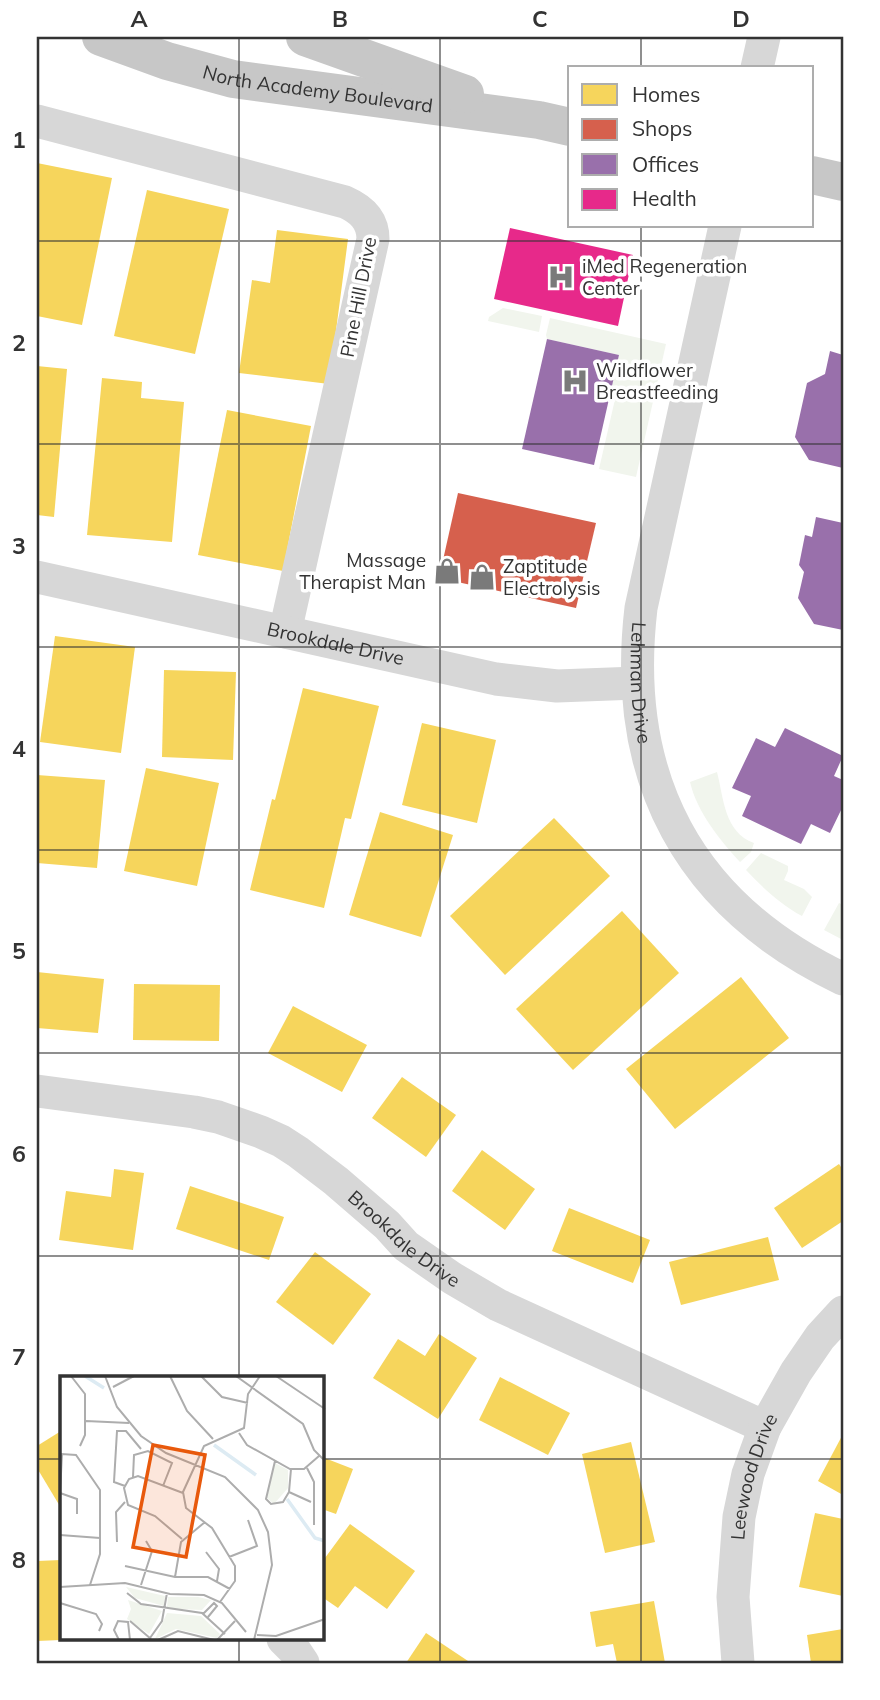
<svg xmlns="http://www.w3.org/2000/svg" width="880" height="1700" font-family="Mulish,sans-serif">
<style>
.green{fill:#f1f5ed}
.homes{fill:#f6d55c}
.shops{fill:#d6604d}
.offices{fill:#9970ab}
.health{fill:#e7298a}
.lines{fill:none;stroke-linecap:round;stroke-linejoin:round}
.minor{stroke:#d7d7d7;stroke-width:33}
.trunk{stroke:#c7c7c7;stroke-width:38}
.grid{fill:none;stroke:#333;stroke-width:2;stroke-opacity:0.55}
.labels{text-anchor:middle;stroke-width:7;stroke-linejoin:round;paint-order:stroke}
.street-label{font-size:19px;fill:#333;stroke:#fff}
.poi-label{font-size:19px;fill:#333;stroke:#fff;text-anchor:start}
.inset-river{fill:none;stroke:#ddebf3;stroke-width:3.5}
.inset-road{fill:none;stroke:#adadad;stroke-width:2}
.view{fill:#e8590c;fill-opacity:0.15;stroke:#e8590c;stroke-width:3.5}
.inset-edge{fill:none;stroke:#333;stroke-width:3.5}
.neatline{fill:none;stroke:#333;stroke-width:2.5}
.grid-label{font-size:23px;text-anchor:middle;font-weight:bold;fill:#333}
</style>
<rect width="100%" height="100%" fill="#fff"/>
<g class="green">
<path d="M 503,308 L 542,316 L 539,332 L 488,321 L 489,317 Z"/>
<path d="M 550,318 L 666,344 L 636,477 L 599,469 L 616,395 L 611,388 L 619,355 L 547,339 L 546,335 Z"/>
<path d="M 717,772 C 724,799 724,832 754,843 L 751,852 L 740,862 C 720,840 697,812 690,782 Z"/>
<path d="M 761,853 L 788,866 L 788,871 L 784,880 L 804,889 L 812,897 L 802,916 C 780,904 763,888 746,870 Z"/>
<path d="M 839,903 L 843,905 L 843,940 L 824,930 Z"/>
</g>
<g class="homes">
<path d="M 37,163 L 112,178 L 82,325 L 37,316 Z"/>
<path d="M 147,190 L 229,209 L 195,354 L 114,336 Z"/>
<path d="M 277,230 L 348,239 L 329,384 L 239,373 L 252,280 L 270,283 Z"/>
<path d="M 37,366 L 67,369 L 54,517 L 37,515 Z"/>
<path d="M 102,378 L 142,382 L 141,398 L 184,402 L 172,542 L 87,535 Z"/>
<path d="M 227,410 L 311,426 L 283,571 L 198,555 Z"/>
<path d="M 55,636 L 135,647 L 121,753 L 40,742 Z"/>
<path d="M 164,670 L 236,672 L 233,760 L 162,757 Z"/>
<path d="M 303,688 L 379,706 L 351,819 L 345,818 L 324,908 L 250,890 L 272,799 L 275,800 Z"/>
<path d="M 422,723 L 496,740 L 477,823 L 402,805 Z"/>
<path d="M 146,768 L 219,783 L 197,886 L 124,871 Z"/>
<path d="M 37,775 L 105,780 L 97,868 L 37,863 Z"/>
<path d="M 380,812 L 453,835 L 421,937 L 349,915 Z"/>
<path d="M 554,818 L 610,876 L 505,975 L 450,916 Z"/>
<path d="M 622,911 L 679,973 L 573,1070 L 516,1009 Z"/>
<path d="M 37,972 L 104,979 L 98,1033 L 37,1028 Z"/>
<path d="M 741,977 L 789,1038 L 675,1129 L 626,1069 Z"/>
<path d="M 134,984 L 220,985 L 219,1041 L 133,1040 Z"/>
<path d="M 293,1006 L 367,1045 L 342,1092 L 268,1053 Z"/>
<path d="M 402,1077 L 456,1115 L 426,1157 L 372,1118 Z"/>
<path d="M 482,1150 L 535,1189 L 505,1230 L 452,1191 Z"/>
<path d="M 839,1164 L 843,1170 L 843,1221 L 802,1248 L 774,1208 Z"/>
<path d="M 114,1169 L 144,1173 L 133,1250 L 59,1240 L 66,1191 L 111,1197 Z"/>
<path d="M 190,1186 L 284,1217 L 269,1260 L 176,1229 Z"/>
<path d="M 569,1208 L 650,1240 L 633,1283 L 552,1251 Z"/>
<path d="M 768,1237 L 779,1280 L 681,1305 L 669,1262 Z"/>
<path d="M 315,1252 L 371,1294 L 333,1345 L 276,1302 Z"/>
<path d="M 439,1334 L 477,1358 L 438,1419 L 373,1378 L 398,1339 L 425,1356 Z"/>
<path d="M 500,1377 L 570,1413 L 548,1455 L 479,1420 Z"/>
<path d="M 61,1431 L 61,1508 L 37,1468 L 37,1446 Z"/>
<path d="M 843,1434 L 843,1495 L 818,1481 Z"/>
<path d="M 631,1442 L 655,1542 L 605,1553 L 582,1454 Z"/>
<path d="M 322,1457 L 353,1469 L 336,1514 L 322,1509 Z"/>
<path d="M 815,1513 L 843,1519 L 843,1596 L 799,1587 Z"/>
<path d="M 350,1524 L 415,1571 L 387,1609 L 355,1586 L 338,1608 L 322,1597 L 322,1562 Z"/>
<path d="M 61,1560 L 61,1640 L 37,1641 L 37,1561 Z"/>
<path d="M 654,1601 L 665,1663 L 617,1663 L 613,1644 L 596,1647 L 590,1612 Z"/>
<path d="M 843,1629 L 843,1663 L 811,1663 L 807,1635 Z"/>
<path d="M 426,1633 L 471,1663 L 406,1663 Z"/>
</g>
<path class="shops" d="M 458,493 L 596,523 L 576,608 L 439,578 Z"/>
<g class="offices">
<path d="M 547,339 L 619,355 L 594,465 L 522,449 Z"/>
<path d="M 830,351 L 843,355 L 843,468 L 809,460 L 795,437 L 807,383 L 825,374 Z"/>
<path d="M 816,517 L 843,523 L 843,630 L 814,624 L 798,598 L 804,572 L 799,565 L 805,535 L 812,537 Z"/>
<path d="M 785,728 L 843,756 L 834,776 L 843,780 L 843,806 L 830,833 L 811,824 L 801,844 L 742,816 L 751,796 L 732,788 L 756,738 L 775,747 Z"/>
</g>
<path class="health" d="M 510,228 L 633,255 L 618,326 L 494,299 Z"/>
<g class="lines">
<g class="minor">
<path d="M 757,68 L 764,37"/>
<path d="M 37,121 L 345,202 C 361,209 373,220 373,239 L 285,632"/>
<path id="s1" d="M 725,226 L 641,608 C 621,778 688,905 843,979"/>
<path id="s2" d="M 37,577 L 496,679 L 557,686 L 637,683"/>
<path id="s3" d="M 37,1091 L 194,1112 L 218,1117 L 261,1132 L 281,1141 L 298,1152 L 336,1181 L 387,1225 L 406,1246 L 452,1278 L 498,1305 L 765,1427"/>
<path d="M 283,1639 L 295,1651 L 303,1663"/>
<path id="s4" d="M 738,1663 L 733,1597 L 739,1517 L 748,1474 L 765,1427 L 796,1372 L 820,1337 L 843,1312"/>
</g>
<g class="trunk">
<path id="s5" d="M 101,37 L 167,61 L 233,79 L 539,120 L 570,127"/>
<path d="M 305,37 L 465,94"/>
<path d="M 812,175 L 843,182"/>
</g>
</g>
<path class="grid" d="M 239,37 L 239,1378M 440,37 L 440,1663M 641,37 L 641,68M 641,226 L 641,1663M 37,241 L 843,241M 37,444 L 843,444M 37,647 L 843,647M 37,850 L 843,850M 37,1053 L 843,1053M 37,1256 L 843,1256M 37,1459 L 61,1459M 322,1459 L 843,1459M 239,1639 L 239,1663"/>
<defs>
<g id="hospital-bare" transform="scale(2.1)"><path d="M-5-5h3v3.5h4V-5h3V5h-3V1.5h-4V5h-3Z" fill="#7a7a7a" stroke="#fff" stroke-width="2.5" paint-order="stroke"/></g>
<g id="shop-bare" transform="scale(2.1)"><path d="M-5-2.5h2.3a2.7 3.5 0 0 1 5.4 0H5L5.5 6h-11ZM-1.5-2.5h3a1.5 2.3 0 0 0-3 0Z" fill="#7a7a7a" stroke="#fff" stroke-width="2.5" paint-order="stroke"/></g>
</defs>
<g fill-rule="evenodd">
<use href="#hospital-bare" x="561" y="277"/>
<use href="#hospital-bare" x="575" y="381"/>
<use href="#shop-bare" x="447" y="571"/>
<use href="#shop-bare" x="482" y="577"/>
</g>
<g class="labels">
<g class="street-label">
<text dy="7" stroke="none"><textPath href="#s5" startOffset="224">North Academy Boulevard</textPath></text>
<text transform="translate(358 297) rotate(-79)" y="7">Pine Hill Drive</text>
<text dy="7" stroke="none"><textPath href="#s2" startOffset="306">Brookdale Drive</textPath></text>
<text dy="7" stroke="none"><textPath href="#s1" startOffset="466">Lehman Drive</textPath></text>
<text dy="7" stroke="none"><textPath href="#s3" startOffset="408">Brookdale Drive</textPath></text>
<text dy="7" stroke="none"><textPath href="#s4" startOffset="189">Leewood Drive</textPath></text>
</g>
<g class="poi-label">
<text x="582" y="273">iMed Regeneration<tspan x="582" dy="22">Center</tspan></text>
<text x="596" y="377">Wildflower<tspan x="596" dy="22">Breastfeeding</tspan></text>
<text x="426" y="567" text-anchor="end">Massage<tspan x="426" dy="22">Therapist Man</tspan></text>
<text x="503" y="573">Zaptitude<tspan x="503" dy="22">Electrolysis</tspan></text>
</g>
</g>
<g transform="translate(60 1376)">
<rect width="264" height="264" fill="#fff"/>
<path d="M 215,87 L 228,94 L 228,112 L 214,128 L 207,122 ZM 66,211 L 105,220 L 104,230 L 75,222 ZM 108,221 L 138,221 L 151,224 L 142,234 L 119,233 L 107,231 ZM 68,224 L 102,235 L 89,258 L 67,243 L 71,233 ZM 107,237 L 141,240 L 160,258 L 157,262 L 116,253 L 95,263 Z" fill="#f1f5ed"/>
<path class="inset-river" d="M 25,0 L 44,12M 154,69 L 196,99M 227,123 L 255,162 L 265,165"/>
<path class="inset-road" d="M 11,0 L 25,18 L 25,59 L 20,70M 45,0 L 57,31 L 81,60 L 106,77 L 165,101 L 198,134 L 208,156 L 212,189 L 194,264M 110,0 L 127,35 L 153,63M 141,0 L 162,21 L 188,27M 176,0 L 243,48 L 254,74 L 265,85M 216,0 L 265,33M 53,11 L 74,0M 26,45 L 69,47M 179,57 L 187,69 L 230,93 L 244,93 L 259,80M 215,85 L 206,123 L 211,128 L 223,126 L 229,116 L 231,93M 247,92 L 254,106 L 254,149M 73,101 L 74,79 L 88,75 L 112,87 L 103,110M 65,110 L 54,106 L 57,55 L 66,55 L 81,73M 229,116 L 251,126M 0,117 L 2,78 L 16,79 L 40,114 L 40,178 L 30,209M 0,117 L 17,123 L 17,138M 0,159 L 40,162M 122,163 L 95,140 L 68,129 L 64,112 L 69,103 L 78,100 L 123,117M 57,166 L 56,136 L 65,126M 146,176 L 159,193 L 157,205M 169,181 L 197,170 L 188,144M 65,190 L 115,201 L 148,201 L 170,213M 115,201 L 121,166 L 145,146M 81,209 L 92,175 L 86,165M 0,211 L 65,207 L 110,218 L 144,219 L 162,227 L 186,256M 67,217 L 81,228 L 142,237 L 165,258M 160,226 L 175,205 L 175,190 L 152,152 L 126,132 L 123,116 L 144,70 L 184,52 L 188,18 L 200,0M 0,227 L 36,238 L 42,248 L 39,255M 143,238 L 154,227 L 157,230 L 148,241M 70,245 L 91,263M 197,259 L 216,260 L 265,243M 90,262 L 102,245 L 107,217M 59,264 L 54,254 L 58,245 L 68,246 L 70,264M 98,264 L 118,255 L 154,264M 157,264 L 175,245"/>
<path class="view" d="M 93,69 L 145,79 L 126,181 L 73,171 Z"/>
<rect width="264" height="264" class="inset-edge"/>
</g>
<rect width="880" height="1700" fill="none" stroke="#ffffff" stroke-width="77"/>
<rect x="568" y="66" width="245" height="161" fill="#ffffff" stroke="#adadad" stroke-width="2"/>
<rect x="582" y="84" width="35" height="21" fill="#f6d55c" stroke="#adadad" stroke-width="2"/>
<text x="632" y="102" font-size="21" fill="#333333">Homes</text>
<rect x="582" y="119" width="35" height="21" fill="#d6604d" stroke="#adadad" stroke-width="2"/>
<text x="632" y="136" font-size="21" fill="#333333">Shops</text>
<rect x="582" y="154" width="35" height="21" fill="#9970ab" stroke="#adadad" stroke-width="2"/>
<text x="632" y="172" font-size="21" fill="#333333">Offices</text>
<rect x="582" y="189" width="35" height="21" fill="#e7298a" stroke="#adadad" stroke-width="2"/>
<text x="632" y="206" font-size="21" fill="#333333">Health</text>
<rect x="38" y="38" width="804" height="1624" class="neatline"/>
<g class="grid-label">
<text x="139" y="27">A</text>
<text x="340" y="27">B</text>
<text x="540" y="27">C</text>
<text x="741" y="27">D</text>
<text x="19" y="148">1</text>
<text x="19" y="351">2</text>
<text x="19" y="554">3</text>
<text x="19" y="757">4</text>
<text x="19" y="959">5</text>
<text x="19" y="1162">6</text>
<text x="19" y="1365">7</text>
<text x="19" y="1568">8</text>
</g>
</svg>
